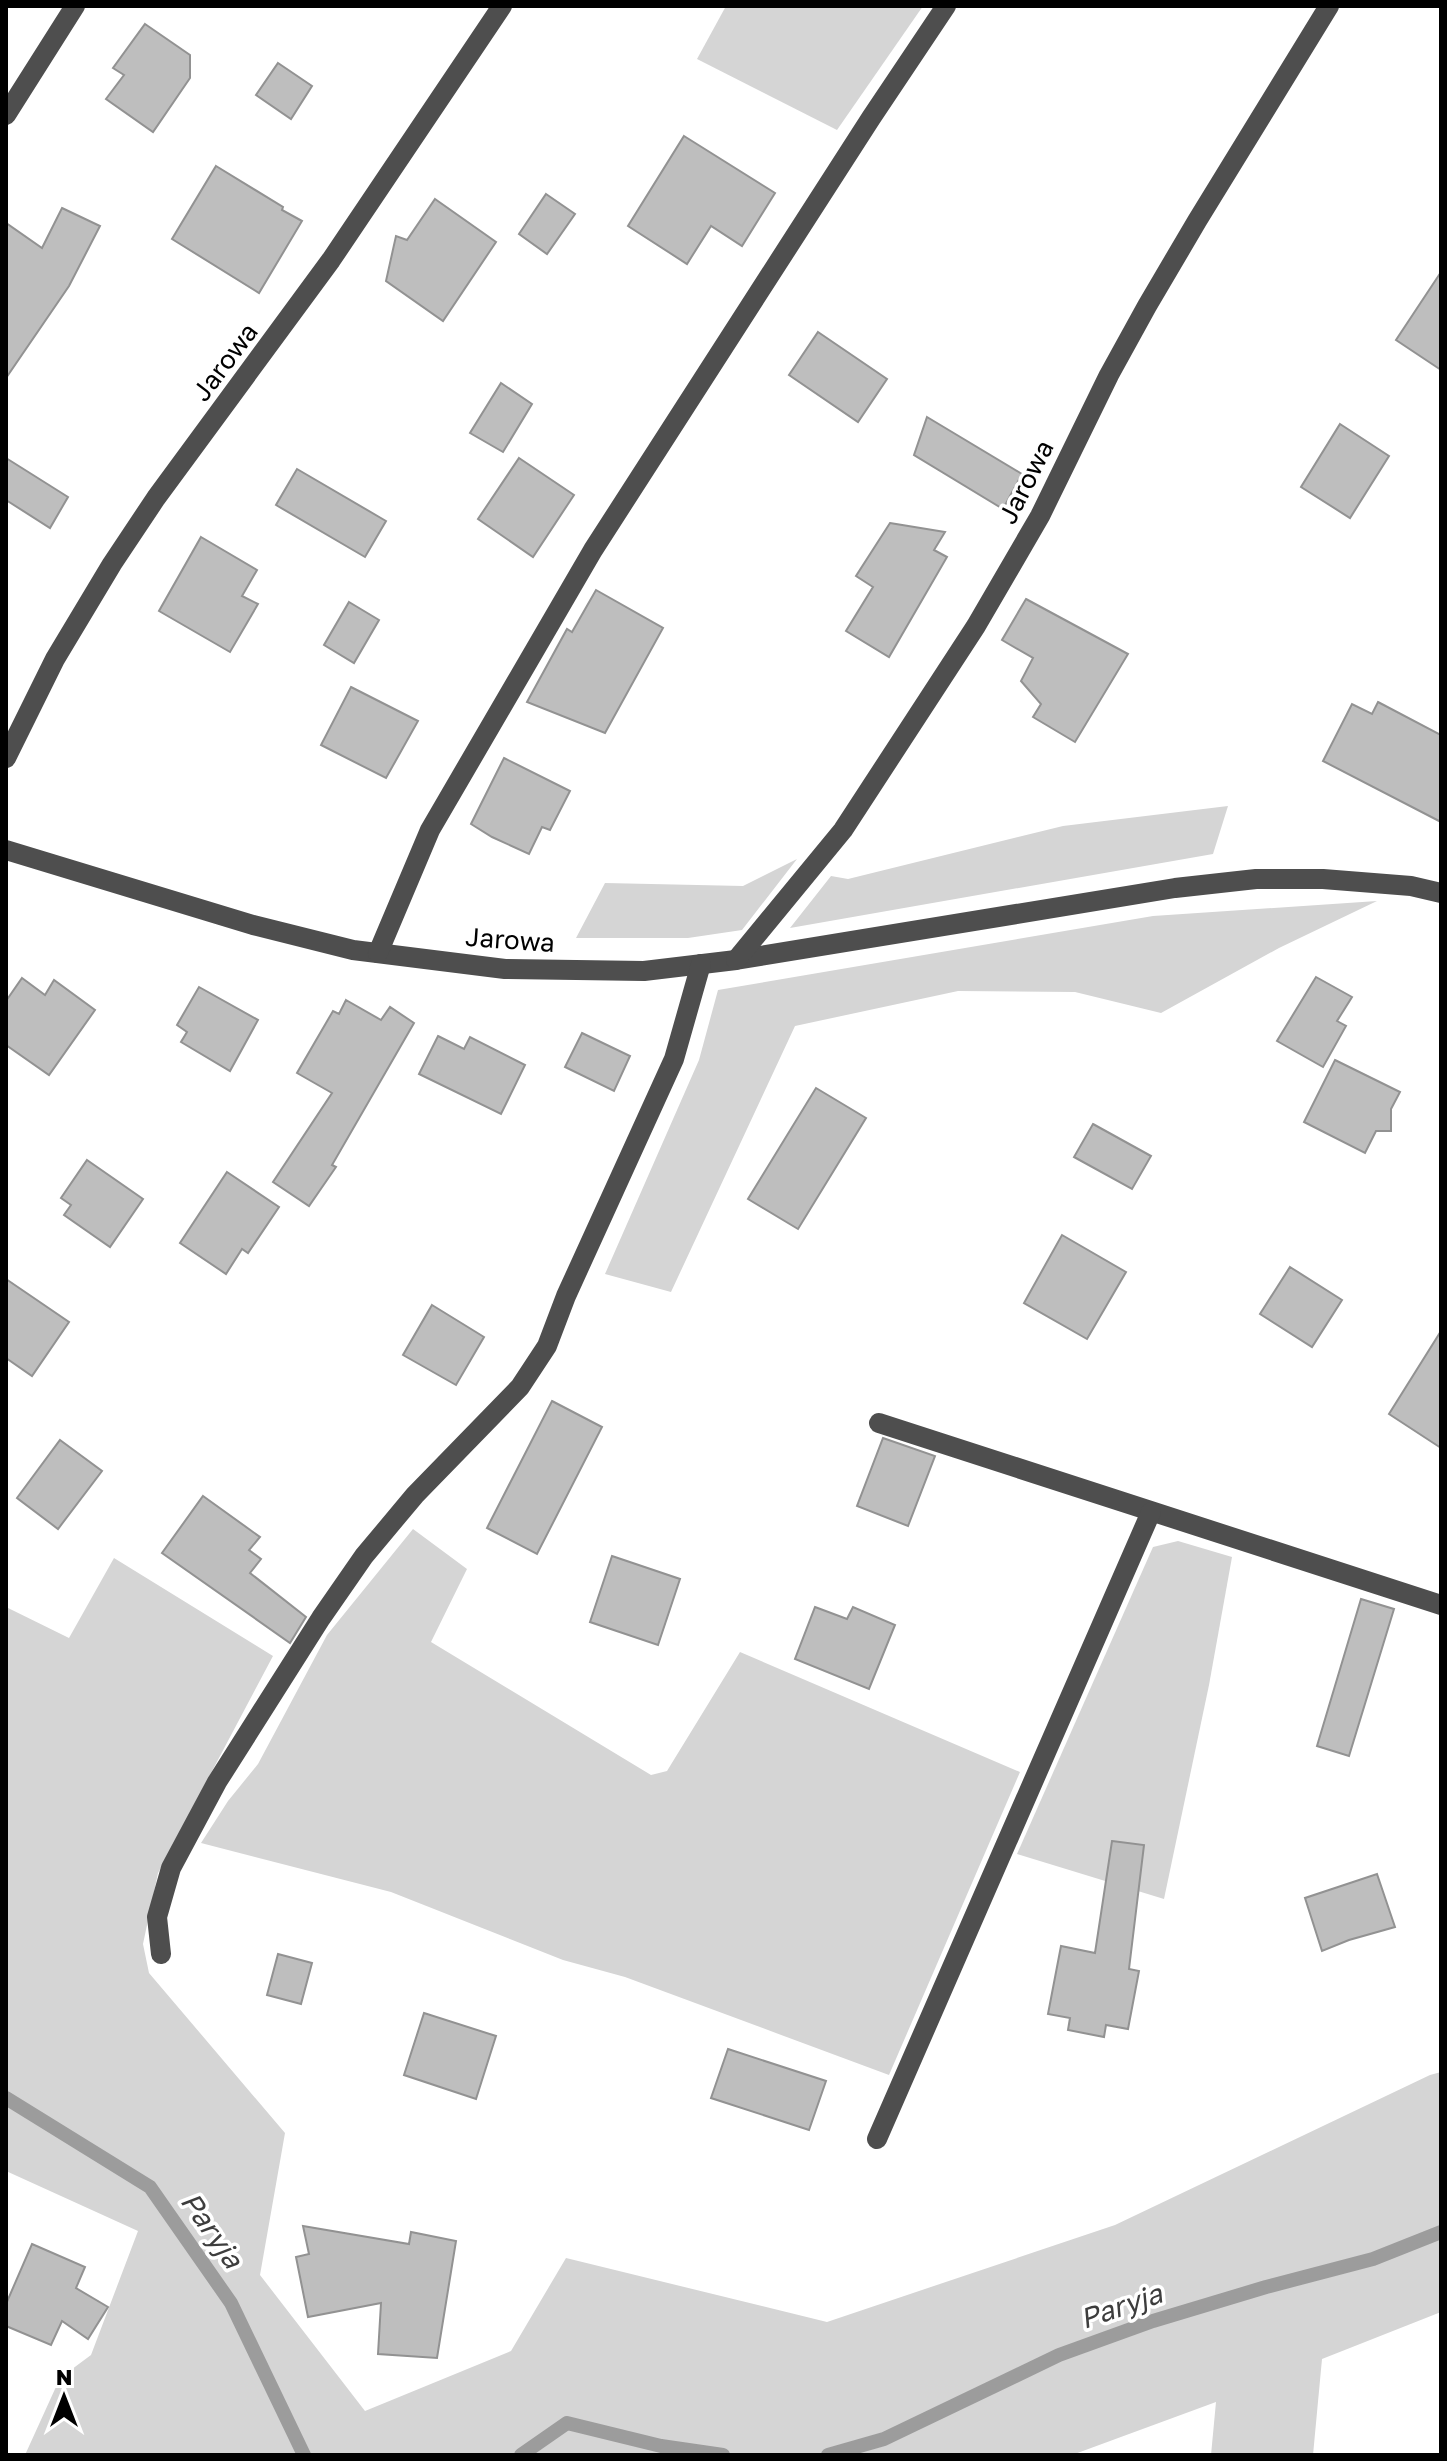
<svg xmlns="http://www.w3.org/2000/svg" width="1447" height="2461" font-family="'Golos Text',sans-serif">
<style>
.green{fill:#d5d5d5}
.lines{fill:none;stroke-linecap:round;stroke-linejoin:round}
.stream{stroke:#9c9c9c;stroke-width:14}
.building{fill:#bebebe;stroke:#929292;stroke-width:2}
.minor{stroke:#4e4e4e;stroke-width:20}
.labels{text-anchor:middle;stroke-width:7;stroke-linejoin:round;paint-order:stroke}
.street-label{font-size:26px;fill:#000;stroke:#fff}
.water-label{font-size:28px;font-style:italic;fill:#3d3d3d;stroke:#fff}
</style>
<rect width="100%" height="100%" fill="#fff"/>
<g class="green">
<path d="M 726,6 L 923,6 L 837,130 L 697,59 Z"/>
<path d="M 1228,806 L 1213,854 L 790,928 L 831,876 L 848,879 L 1063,826 Z"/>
<path d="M 797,859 L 742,930 L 688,938 L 576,938 L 605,883 L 743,886 Z"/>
<path d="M 1377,901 L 1279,948 L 1161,1013 L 1075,992 L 958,991 L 795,1026 L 671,1292 L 605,1274 L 699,1060 L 718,990 L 1153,916 Z"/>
<path d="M 413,1529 L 467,1569 L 431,1642 L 651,1775 L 667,1771 L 740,1652 L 1020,1772 L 889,2075 L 625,1977 L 563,1960 L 391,1892 L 201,1843 L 228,1801 L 258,1764 L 327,1635 Z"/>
<path d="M 1178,1541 L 1232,1557 L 1209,1685 L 1164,1899 L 1017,1854 L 1153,1547 Z"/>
<path d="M 114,1558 L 273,1656 L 158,1873 L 143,1944 L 149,1973 L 285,2133 L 260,2275 L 365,2411 L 511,2351 L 566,2258 L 827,2322 L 1115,2225 L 1430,2075 L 1441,2072 L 1441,2312 L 1322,2359 L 1313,2455 L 1211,2455 L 1216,2402 L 1072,2455 L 25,2455 L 60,2378 L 91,2355 L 138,2231 L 6,2171 L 6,1607 L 69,1638 Z"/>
</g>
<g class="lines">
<g class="stream">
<path d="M 6,2098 L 150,2187 L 231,2303 L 304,2455"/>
<path d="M 521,2455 L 567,2423 L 661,2446 L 723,2455"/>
<path d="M 828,2455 L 884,2439 L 1059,2355 L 1153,2321 L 1266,2287 L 1373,2259 L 1441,2232"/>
</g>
</g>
<g class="building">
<path d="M 145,24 L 190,55 L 190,78 L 153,132 L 106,99 L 124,75 L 113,68 Z"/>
<path d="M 278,63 L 312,86 L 291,119 L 256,95 Z"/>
<path d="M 684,136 L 775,193 L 742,246 L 711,226 L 687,264 L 628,226 Z"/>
<path d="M 216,166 L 283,207 L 282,210 L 302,221 L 259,293 L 172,239 Z"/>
<path d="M 546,194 L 575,214 L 547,254 L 519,234 Z"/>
<path d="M 435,199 L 496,242 L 443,321 L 386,281 L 396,236 L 407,240 Z"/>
<path d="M 62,208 L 100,226 L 69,286 L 6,378 L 6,223 L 42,248 Z"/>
<path d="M 1441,272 L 1441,370 L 1396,340 Z"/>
<path d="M 818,332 L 887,379 L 858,422 L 789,375 Z"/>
<path d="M 501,383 L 532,404 L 503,452 L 470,433 Z"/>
<path d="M 927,417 L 1022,474 L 1003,509 L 914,455 Z"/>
<path d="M 1340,424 L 1389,456 L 1350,518 L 1301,487 Z"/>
<path d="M 6,458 L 68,497 L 50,528 L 6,500 Z"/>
<path d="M 519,458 L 574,495 L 533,557 L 478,519 Z"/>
<path d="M 297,469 L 386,521 L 365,557 L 276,505 Z"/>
<path d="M 890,523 L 945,532 L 934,550 L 947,557 L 889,657 L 846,631 L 873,587 L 856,576 Z"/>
<path d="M 201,537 L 257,570 L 242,596 L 258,604 L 230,652 L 159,611 Z"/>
<path d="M 596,590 L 663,628 L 605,733 L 527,702 L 567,629 L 572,632 Z"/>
<path d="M 1026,599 L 1128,654 L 1075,742 L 1033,717 L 1041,704 L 1021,681 L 1033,658 L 1002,640 Z"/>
<path d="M 349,602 L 379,620 L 354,663 L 324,645 Z"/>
<path d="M 351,687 L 418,721 L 386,778 L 321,745 Z"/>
<path d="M 1378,702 L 1441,735 L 1441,822 L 1323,761 L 1352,704 L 1372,714 Z"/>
<path d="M 504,758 L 570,791 L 550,830 L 542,827 L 529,854 L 492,837 L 471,824 Z"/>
<path d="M 1316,977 L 1352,997 L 1337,1021 L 1346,1026 L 1323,1067 L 1277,1041 Z"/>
<path d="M 22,978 L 45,995 L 54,980 L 95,1010 L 49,1075 L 6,1045 L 6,1001 Z"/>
<path d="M 199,987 L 258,1020 L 230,1071 L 181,1042 L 187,1032 L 177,1025 Z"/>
<path d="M 346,1000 L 381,1020 L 390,1007 L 414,1023 L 332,1165 L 336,1167 L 309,1206 L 273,1182 L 332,1093 L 297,1073 L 333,1011 L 339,1014 Z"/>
<path d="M 582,1033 L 630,1056 L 614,1091 L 565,1067 Z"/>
<path d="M 438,1036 L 464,1049 L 470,1037 L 525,1065 L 501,1114 L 419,1074 Z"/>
<path d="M 1335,1060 L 1400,1092 L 1391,1109 L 1391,1131 L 1376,1131 L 1365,1153 L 1304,1122 Z"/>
<path d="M 816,1088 L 866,1118 L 798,1229 L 748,1199 Z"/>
<path d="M 1093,1124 L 1151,1156 L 1132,1189 L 1074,1157 Z"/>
<path d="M 87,1160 L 143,1199 L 110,1247 L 64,1215 L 71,1205 L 61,1198 Z"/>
<path d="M 227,1172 L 279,1207 L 248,1253 L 242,1249 L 226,1274 L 180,1243 Z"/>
<path d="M 1062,1235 L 1126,1272 L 1087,1339 L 1024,1303 Z"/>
<path d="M 1290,1267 L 1342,1300 L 1312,1347 L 1260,1314 Z"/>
<path d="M 6,1279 L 69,1322 L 32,1376 L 6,1358 Z"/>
<path d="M 432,1305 L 484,1337 L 456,1385 L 403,1355 Z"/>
<path d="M 1441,1331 L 1441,1448 L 1389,1414 Z"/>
<path d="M 552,1401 L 602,1427 L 537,1554 L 487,1528 Z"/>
<path d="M 883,1438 L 935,1456 L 908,1526 L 857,1506 Z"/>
<path d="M 60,1440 L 102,1471 L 58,1529 L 17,1498 Z"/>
<path d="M 203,1496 L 260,1537 L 249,1550 L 261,1559 L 250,1573 L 306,1617 L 290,1643 L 162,1553 Z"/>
<path d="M 612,1556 L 680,1579 L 658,1645 L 590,1622 Z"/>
<path d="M 1361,1599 L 1394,1609 L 1349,1756 L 1317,1746 Z"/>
<path d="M 815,1607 L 847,1619 L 853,1607 L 895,1625 L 869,1689 L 795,1659 Z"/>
<path d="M 1112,1841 L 1144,1845 L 1129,1969 L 1139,1971 L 1128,2029 L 1106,2025 L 1104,2037 L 1068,2030 L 1070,2018 L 1048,2014 L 1061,1946 L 1095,1953 Z"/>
<path d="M 1377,1874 L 1395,1927 L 1349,1940 L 1322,1951 L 1305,1898 Z"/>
<path d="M 278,1954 L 312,1963 L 301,2004 L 267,1995 Z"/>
<path d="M 424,2013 L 496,2036 L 476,2099 L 404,2075 Z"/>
<path d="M 728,2049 L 826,2081 L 809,2130 L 711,2098 Z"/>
<path d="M 303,2226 L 409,2244 L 411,2232 L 456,2241 L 437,2358 L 378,2354 L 381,2303 L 308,2317 L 296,2257 L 309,2254 Z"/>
<path d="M 32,2244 L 85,2267 L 76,2288 L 108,2307 L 88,2339 L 62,2321 L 51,2345 L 6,2326 L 6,2304 Z"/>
</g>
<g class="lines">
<g class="minor">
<path d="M 6,115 L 75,6"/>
<path d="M 6,758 L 55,659 L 112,564 L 156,498 L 331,260 L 502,6"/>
<path d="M 6,850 L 253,925 L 353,950 L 505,969 L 644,971 L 736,960 L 1175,888 L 1256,879 L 1323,879 L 1411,886 L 1441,893"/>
<path d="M 378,953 L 430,830 L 593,550 L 871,118 L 946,6"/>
<path d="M 736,960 L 843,830 L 976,626 L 1040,516 L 1109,375 L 1147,306 L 1197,221 L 1329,6"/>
<path d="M 879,1423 L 1441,1605"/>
<path d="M 161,1954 L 157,1917 L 171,1868 L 217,1782 L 321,1618 L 364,1556 L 415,1495 L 520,1387 L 547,1346 L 566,1296 L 674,1059 L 701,964"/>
<path d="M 877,2139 L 1151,1512"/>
</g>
</g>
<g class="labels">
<g class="street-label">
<text transform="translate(225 362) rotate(-53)" y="9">Jarowa</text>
<text transform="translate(1026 482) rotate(-63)" y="9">Jarowa</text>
<text transform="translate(510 940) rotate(4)" y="9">Jarowa</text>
</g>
<g class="water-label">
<text transform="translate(212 2230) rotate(55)" y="10">Paryja</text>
<text transform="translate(1121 2306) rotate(-19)" y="10">Paryja</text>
</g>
</g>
<rect width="1447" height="2461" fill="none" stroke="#000000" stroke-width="16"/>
<g transform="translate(64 2397)" stroke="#ffffff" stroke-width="6" paint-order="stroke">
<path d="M0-6L14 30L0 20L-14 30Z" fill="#000000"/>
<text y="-12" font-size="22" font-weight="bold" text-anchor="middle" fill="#000000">N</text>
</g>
</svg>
